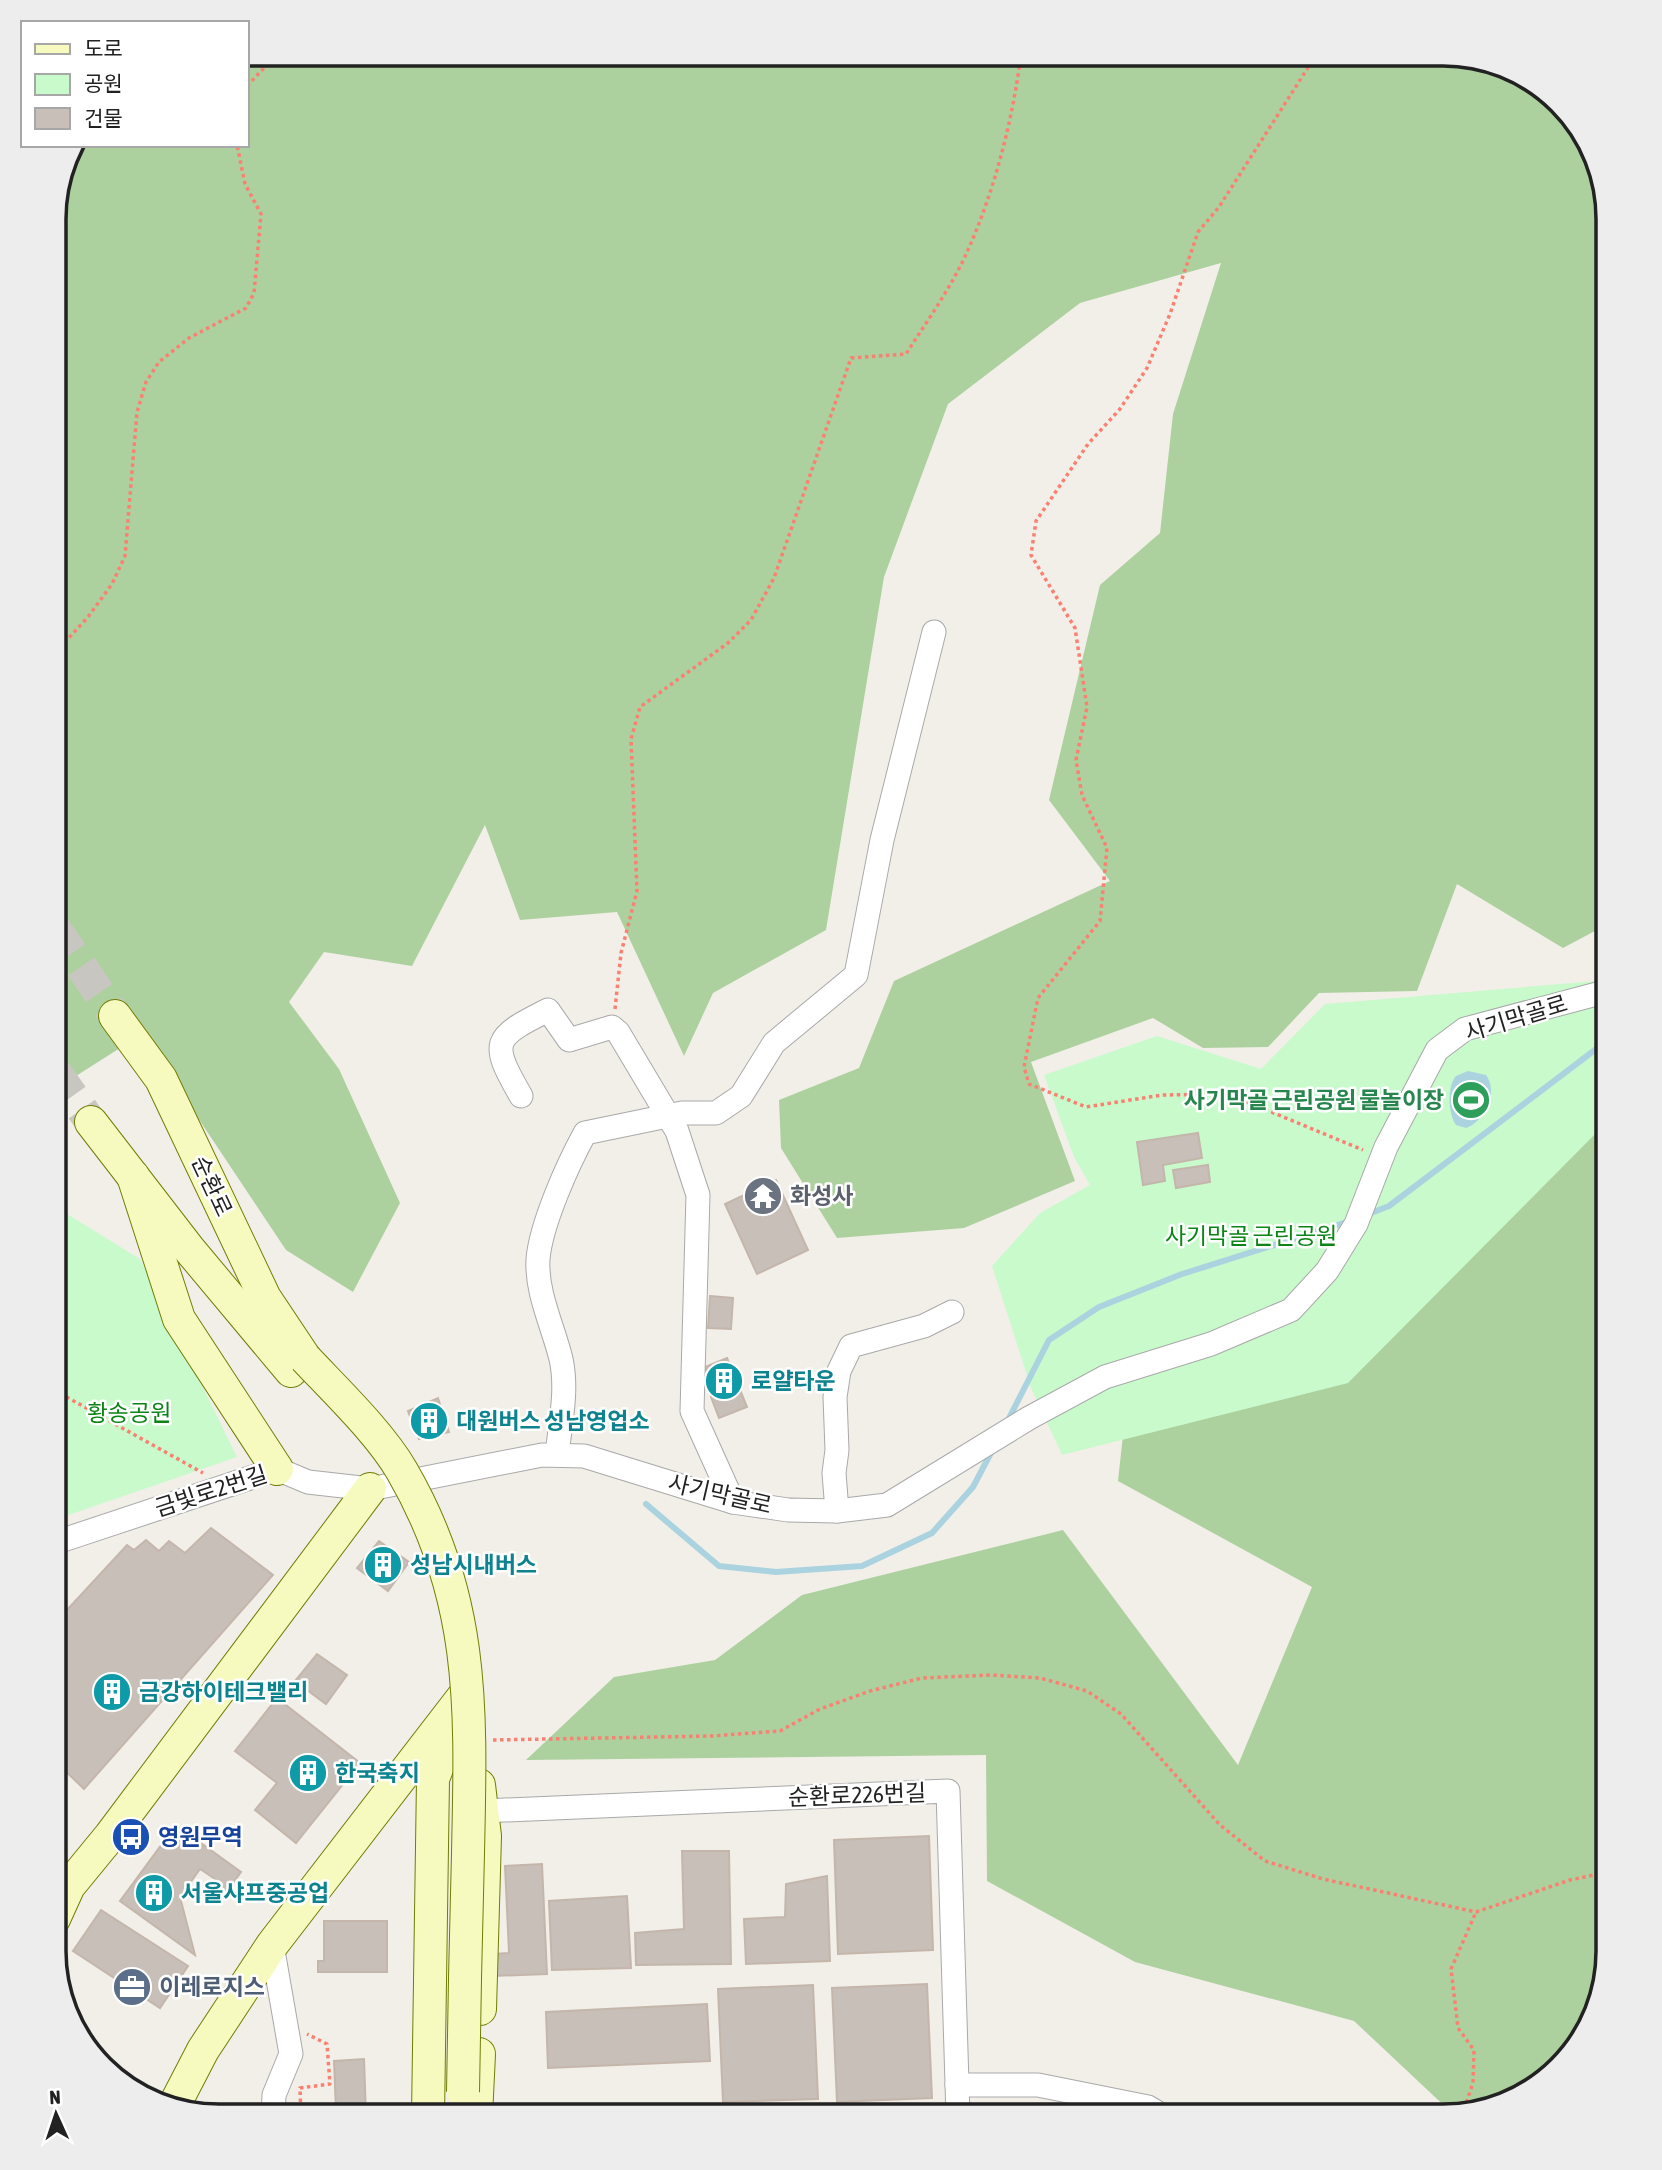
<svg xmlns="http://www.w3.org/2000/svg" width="1662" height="2170" font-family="'Asap Condensed','Noto Sans KR',sans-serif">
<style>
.forest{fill:#add19e}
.park{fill:#c8facc}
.water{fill:#aad3df}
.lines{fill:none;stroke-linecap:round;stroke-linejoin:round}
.stream{stroke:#aad3df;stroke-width:6}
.building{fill:#c7bfb8;stroke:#c4b6ab;stroke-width:2}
.secondary-tunnel{stroke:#c8c6c1;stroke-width:32;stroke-dasharray:32 16;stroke-linecap:butt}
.street-casing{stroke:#a9a9a9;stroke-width:25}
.secondary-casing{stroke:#707d05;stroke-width:34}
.path{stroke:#fa8072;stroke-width:3.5;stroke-dasharray:3.5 3.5;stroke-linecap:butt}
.street{stroke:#fff;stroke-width:23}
.secondary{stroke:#f7fabf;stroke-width:32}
.secondary-bridge-casing{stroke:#707d05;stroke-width:34;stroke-linecap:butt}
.secondary-bridge{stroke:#f7fabf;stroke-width:32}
.labels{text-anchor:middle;stroke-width:5;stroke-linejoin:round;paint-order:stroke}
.street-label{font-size:23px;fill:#222;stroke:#fff}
.leisure-label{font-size:23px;font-weight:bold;fill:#27864d;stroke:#fff;text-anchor:end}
.worship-label{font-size:23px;font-weight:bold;fill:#5b616d;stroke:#fff;text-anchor:start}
.park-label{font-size:23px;fill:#0c8416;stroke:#fff}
.culture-label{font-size:23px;font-weight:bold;fill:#0d838f;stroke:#fff;text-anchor:start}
.transit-label{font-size:23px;font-weight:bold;fill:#164399;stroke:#fff;text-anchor:start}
.service-label{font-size:23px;font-weight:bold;fill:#4e5e75;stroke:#fff;text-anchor:start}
.rim{fill:none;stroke:#222;stroke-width:3.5}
</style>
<rect width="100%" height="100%" fill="#f2efe9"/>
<g class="forest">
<path d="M 247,54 L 1453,55 L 1526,77 L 1580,128 L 1608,219 L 1608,924 L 1563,948 L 1457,884 L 1417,991 L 1319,993 L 1268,1047 L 1203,1048 L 1153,1018 L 1031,1062 L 1075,1181 L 964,1228 L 837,1238 L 781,1148 L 779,1100 L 859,1068 L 894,981 L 1110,881 L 1049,800 L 1100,585 L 1160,533 L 1173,414 L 1221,263 L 1080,303 L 948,404 L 884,577 L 826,930 L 713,993 L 684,1056 L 617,912 L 520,920 L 485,825 L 412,966 L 324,952 L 289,1002 L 339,1069 L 400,1203 L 353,1292 L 286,1250 L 142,1034 L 54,1090 L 55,208 L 72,145 L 247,145 Z"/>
<path d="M 1608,1071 L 1608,1951 L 1586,2033 L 1534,2088 L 1452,2113 L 1354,2021 L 1135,1962 L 987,1881 L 986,1755 L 526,1760 L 614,1677 L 715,1660 L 802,1595 L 1063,1530 L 1238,1765 L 1312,1587 L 1118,1481 L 1123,1435 Z"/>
</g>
<g class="park">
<path d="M 1608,980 L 1608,1121 L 1348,1383 L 1062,1455 L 1031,1388 L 992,1266 L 1040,1213 L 1090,1185 L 1074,1157 L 1044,1075 L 1157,1036 L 1261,1069 L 1325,1004 Z"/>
<path d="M 54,1206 L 140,1259 L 237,1457 L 54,1520 Z"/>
</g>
<path class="water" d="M 1468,1071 L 1486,1075 C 1499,1093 1485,1121 1466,1128 L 1456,1125 C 1448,1114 1447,1086 1456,1076 Z"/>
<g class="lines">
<g class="stream">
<path d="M 1366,1215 L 1389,1206 L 1608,1040"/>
<path d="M 1006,1424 L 1049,1340 L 1099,1307 L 1182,1274 L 1350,1221"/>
<path d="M 646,1504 L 719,1566 L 776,1572 L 862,1566 L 932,1533 L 973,1487 L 993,1449"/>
</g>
</g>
<g class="building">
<path d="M 1198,1133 L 1202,1158 L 1163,1165 L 1165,1181 L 1143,1185 L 1137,1142 Z"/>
<path d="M 1208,1165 L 1210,1182 L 1176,1188 L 1173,1170 Z"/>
<path d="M 776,1180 L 808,1250 L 757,1274 L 725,1204 Z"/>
<path d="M 710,1296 L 733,1298 L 731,1329 L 708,1328 Z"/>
<path d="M 727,1358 L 747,1407 L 719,1418 L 711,1397 L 716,1394 L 705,1367 Z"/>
<path d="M 438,1398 L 449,1432 L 419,1439 L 408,1411 Z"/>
<path d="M 211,1528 L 273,1575 L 84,1789 L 54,1760 L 54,1624 L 127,1545 L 134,1550 L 146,1540 L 159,1551 L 169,1541 L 185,1553 Z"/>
<path d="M 379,1541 L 409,1562 L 388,1591 L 357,1568 Z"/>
<path d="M 317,1654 L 347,1675 L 326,1704 L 295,1681 Z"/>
<path d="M 277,1698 L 360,1763 L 296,1843 L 255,1810 L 277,1783 L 235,1751 Z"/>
<path d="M 176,1825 L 241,1872 L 223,1897 L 212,1890 L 218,1881 L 200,1869 L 180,1897 L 195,1955 L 120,1901 Z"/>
<path d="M 929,1836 L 933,1950 L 838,1954 L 834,1840 Z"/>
<path d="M 682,1851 L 729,1851 L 731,1964 L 636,1965 L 635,1933 L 684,1929 Z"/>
<path d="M 542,1864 L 547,1974 L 493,1976 L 493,1954 L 509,1953 L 505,1866 Z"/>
<path d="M 827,1876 L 830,1961 L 746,1964 L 744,1919 L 785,1917 L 786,1884 Z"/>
<path d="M 627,1896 L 631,1968 L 552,1970 L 549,1901 Z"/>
<path d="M 101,1910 L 188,1966 L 160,2008 L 73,1951 Z"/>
<path d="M 324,1921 L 387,1921 L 387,1972 L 318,1972 L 318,1961 L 324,1961 Z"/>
<path d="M 927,1984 L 932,2098 L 837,2102 L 832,1988 Z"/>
<path d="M 813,1985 L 818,2099 L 723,2102 L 718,1989 Z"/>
<path d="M 707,2004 L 710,2061 L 548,2068 L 546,2012 Z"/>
<path d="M 364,2059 L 366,2116 L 318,2116 L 318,2113 L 336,2112 L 334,2061 Z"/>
</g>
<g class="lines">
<g class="secondary-tunnel">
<path d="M 54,927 L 115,1016"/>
<path d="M 54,1070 L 91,1122"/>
</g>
<g class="street-casing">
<g id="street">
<path d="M 521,1096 C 490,1042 492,1038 548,1010 L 569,1040 L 612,1027 L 618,1032 L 677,1131 L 698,1195 L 692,1411 L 733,1502"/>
<path d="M 557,1455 C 560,1424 568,1390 561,1359 C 553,1326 536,1293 538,1259 C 541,1224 568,1164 585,1133 L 682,1113 L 716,1113 L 741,1096 L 774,1043 L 856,975 L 882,840 L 934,632"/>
<path d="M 837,1511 L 834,1473 L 837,1450 L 835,1397 L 839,1371 L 851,1346 L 924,1326 L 952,1312"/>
<path d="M 54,1543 L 277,1469 L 308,1482 L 370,1489 L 542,1455 L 584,1456 L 733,1502 L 788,1510 L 837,1511 L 887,1505 L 1029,1418 L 1105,1377 L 1211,1344 L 1291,1310 L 1327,1271 L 1356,1224 L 1386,1147 L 1437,1050 L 1465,1029 L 1608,991"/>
<path d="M 483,1811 L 948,1791 L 958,2116"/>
<path d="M 272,1945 L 291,2054 L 274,2095 L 273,2116"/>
<path d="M 957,2085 L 1038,2085 L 1148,2107 L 1163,2116"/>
</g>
</g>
<g class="secondary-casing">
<g id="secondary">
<path d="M 115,1016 L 161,1079 L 265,1298 L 305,1358"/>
<path d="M 91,1122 L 189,1249 L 291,1371"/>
<path d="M 133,1176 L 179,1319 L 277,1469"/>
<path d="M 479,1785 L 485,1836 L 480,2009"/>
<path d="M 54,1919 L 69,1886 L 110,1836 L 370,1489"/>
<path d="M 175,2104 L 203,2050 L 272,1945 L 466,1693"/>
<path d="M 428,2116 L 433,1779 L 453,1727"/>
<path d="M 476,2116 L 479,2054"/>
</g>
</g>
<g class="path">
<path d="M 1316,55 L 1219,207 L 1198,232 L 1170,314 L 1147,368 L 1120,409 L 1088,444 L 1036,521 L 1031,555 L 1075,628 L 1087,707 L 1076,760 L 1082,795 L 1107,848 L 1100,921 L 1038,998 L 1024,1067 L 1029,1084 L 1086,1107 L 1162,1095 L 1228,1094 L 1363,1150"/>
<path d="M 247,86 L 277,54"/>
<path d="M 62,180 L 75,165 L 83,145"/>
<path d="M 55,653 L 88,617 L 112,584 L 125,556 L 137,412 L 146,382 L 159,362 L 189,338 L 246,308 L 254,293 L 261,214 L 245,184 L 237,145"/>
<path d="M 615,1009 L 621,953 L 637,891 L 631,739 L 640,707 L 728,643 L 751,620 L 774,578 L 851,358 L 906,354 C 927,321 951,288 967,252 C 994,193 1013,119 1021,54"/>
<path d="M 54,1390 L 203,1473"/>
<path d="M 493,1740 L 712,1736 L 780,1731 L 820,1709 L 870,1691 L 922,1678 L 991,1675 L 1040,1678 L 1087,1691 L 1121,1714 L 1220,1825 L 1265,1861 L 1323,1879 L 1476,1912 L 1570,1880 L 1608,1872"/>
<path d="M 1464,2109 L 1473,2083 L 1474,2050 L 1458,2028 L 1451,1969 L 1476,1912"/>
<path d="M 301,2116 L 300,2088 L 330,2084 L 327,2044 L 307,2034"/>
</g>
<use href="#street" class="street"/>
<use href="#secondary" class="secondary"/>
<g class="secondary-bridge-casing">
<path id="secondary-bridge" d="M 305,1358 C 336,1391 380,1433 402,1471 C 476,1598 471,1712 468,1853 C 466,1933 464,2012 463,2092"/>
</g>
<use href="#secondary-bridge" class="secondary-bridge"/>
</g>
<defs>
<g id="stadium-disc" transform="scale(2.0125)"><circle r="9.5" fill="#2e9e5b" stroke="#fff"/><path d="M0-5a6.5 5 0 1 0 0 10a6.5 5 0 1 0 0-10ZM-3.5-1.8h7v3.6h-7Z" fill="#fff"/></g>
<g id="temple-disc" transform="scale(2.0125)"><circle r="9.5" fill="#6b7280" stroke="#fff"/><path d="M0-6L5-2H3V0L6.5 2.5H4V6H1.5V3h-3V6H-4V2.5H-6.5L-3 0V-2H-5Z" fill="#fff"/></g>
<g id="building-disc" transform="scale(2.0125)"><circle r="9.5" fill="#0f9aa8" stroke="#fff"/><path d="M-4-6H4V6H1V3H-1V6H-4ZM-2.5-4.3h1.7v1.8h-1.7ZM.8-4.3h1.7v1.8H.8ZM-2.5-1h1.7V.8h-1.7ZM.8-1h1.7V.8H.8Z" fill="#fff"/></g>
<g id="bus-disc" transform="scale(2.0125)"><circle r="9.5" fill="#1a4fb4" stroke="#fff"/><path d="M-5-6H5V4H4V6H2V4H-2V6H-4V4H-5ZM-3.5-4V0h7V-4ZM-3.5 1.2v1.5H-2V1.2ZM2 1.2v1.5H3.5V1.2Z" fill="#fff"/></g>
<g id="office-disc" transform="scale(2.0125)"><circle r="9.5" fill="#5c6f8a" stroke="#fff"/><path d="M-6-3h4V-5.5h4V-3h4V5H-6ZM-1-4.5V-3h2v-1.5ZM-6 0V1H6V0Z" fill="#fff"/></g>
</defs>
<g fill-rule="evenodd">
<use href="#stadium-disc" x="1471" y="1100"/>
<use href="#temple-disc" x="763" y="1196"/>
<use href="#building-disc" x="724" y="1381"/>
<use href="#building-disc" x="429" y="1421"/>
<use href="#building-disc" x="383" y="1565"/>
<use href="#building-disc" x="112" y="1692"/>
<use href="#building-disc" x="308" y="1773"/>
<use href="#bus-disc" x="131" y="1837"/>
<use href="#building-disc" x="154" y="1893"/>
<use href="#office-disc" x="132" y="1987"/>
</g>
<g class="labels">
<g class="street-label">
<text transform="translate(1516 1018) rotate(-17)" y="8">사기막골로</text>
<text transform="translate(212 1186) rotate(65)" y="8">순환로</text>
<text transform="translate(211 1491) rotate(-18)" y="8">금빛로2번길</text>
<text transform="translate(720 1494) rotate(13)" y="8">사기막골로</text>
<text transform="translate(857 1795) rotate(-2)" y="8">순환로226번길</text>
</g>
<g class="leisure-label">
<text x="1444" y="1108">사기막골 근린공원 물놀이장</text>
</g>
<g class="worship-label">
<text x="790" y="1204">화성사</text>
</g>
<g class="park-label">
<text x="1251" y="1244">사기막골 근린공원</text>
<text x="129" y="1421">황송공원</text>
</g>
<g class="culture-label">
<text x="751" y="1389">로얄타운</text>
<text x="456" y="1429">대원버스 성남영업소</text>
<text x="410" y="1573">성남시내버스</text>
<text x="139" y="1700">금강하이테크밸리</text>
<text x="335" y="1781">한국축지</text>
<text x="181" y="1901">서울샤프중공업</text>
</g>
<g class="transit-label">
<text x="158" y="1845">영원무역</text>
</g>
<g class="service-label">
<text x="159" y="1995">이레로지스</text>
</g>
</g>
<path d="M0 0H1662V2170H0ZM219 66H1443A153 153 0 0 1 1596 219V1951A153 153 0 0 1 1443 2104H219A153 153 0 0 1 66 1951V219A153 153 0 0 1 219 66Z" fill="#ededed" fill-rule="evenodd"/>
<path class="rim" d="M219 66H1443A153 153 0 0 1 1596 219V1951A153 153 0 0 1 1443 2104H219A153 153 0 0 1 66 1951V219A153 153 0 0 1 219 66Z"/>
<rect x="21" y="21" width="228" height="126" fill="#ffffff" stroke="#a7a7a7" stroke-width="2"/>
<rect x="35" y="44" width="35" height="10" fill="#f7fabf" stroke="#a7a7a7" stroke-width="2"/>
<text x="84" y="56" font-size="21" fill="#222222">도로</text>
<rect x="35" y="74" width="35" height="21" fill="#c8facc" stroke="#a7a7a7" stroke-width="2"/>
<text x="84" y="91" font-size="21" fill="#222222">공원</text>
<rect x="35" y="108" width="35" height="21" fill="#c7bfb8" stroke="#a7a7a7" stroke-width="2"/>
<text x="84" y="126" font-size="21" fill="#222222">건물</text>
<g transform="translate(56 2114) rotate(357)" stroke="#ffffff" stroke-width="5" paint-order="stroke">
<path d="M0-5L12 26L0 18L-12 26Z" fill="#222222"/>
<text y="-10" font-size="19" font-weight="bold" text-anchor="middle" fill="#222222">N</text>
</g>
</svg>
